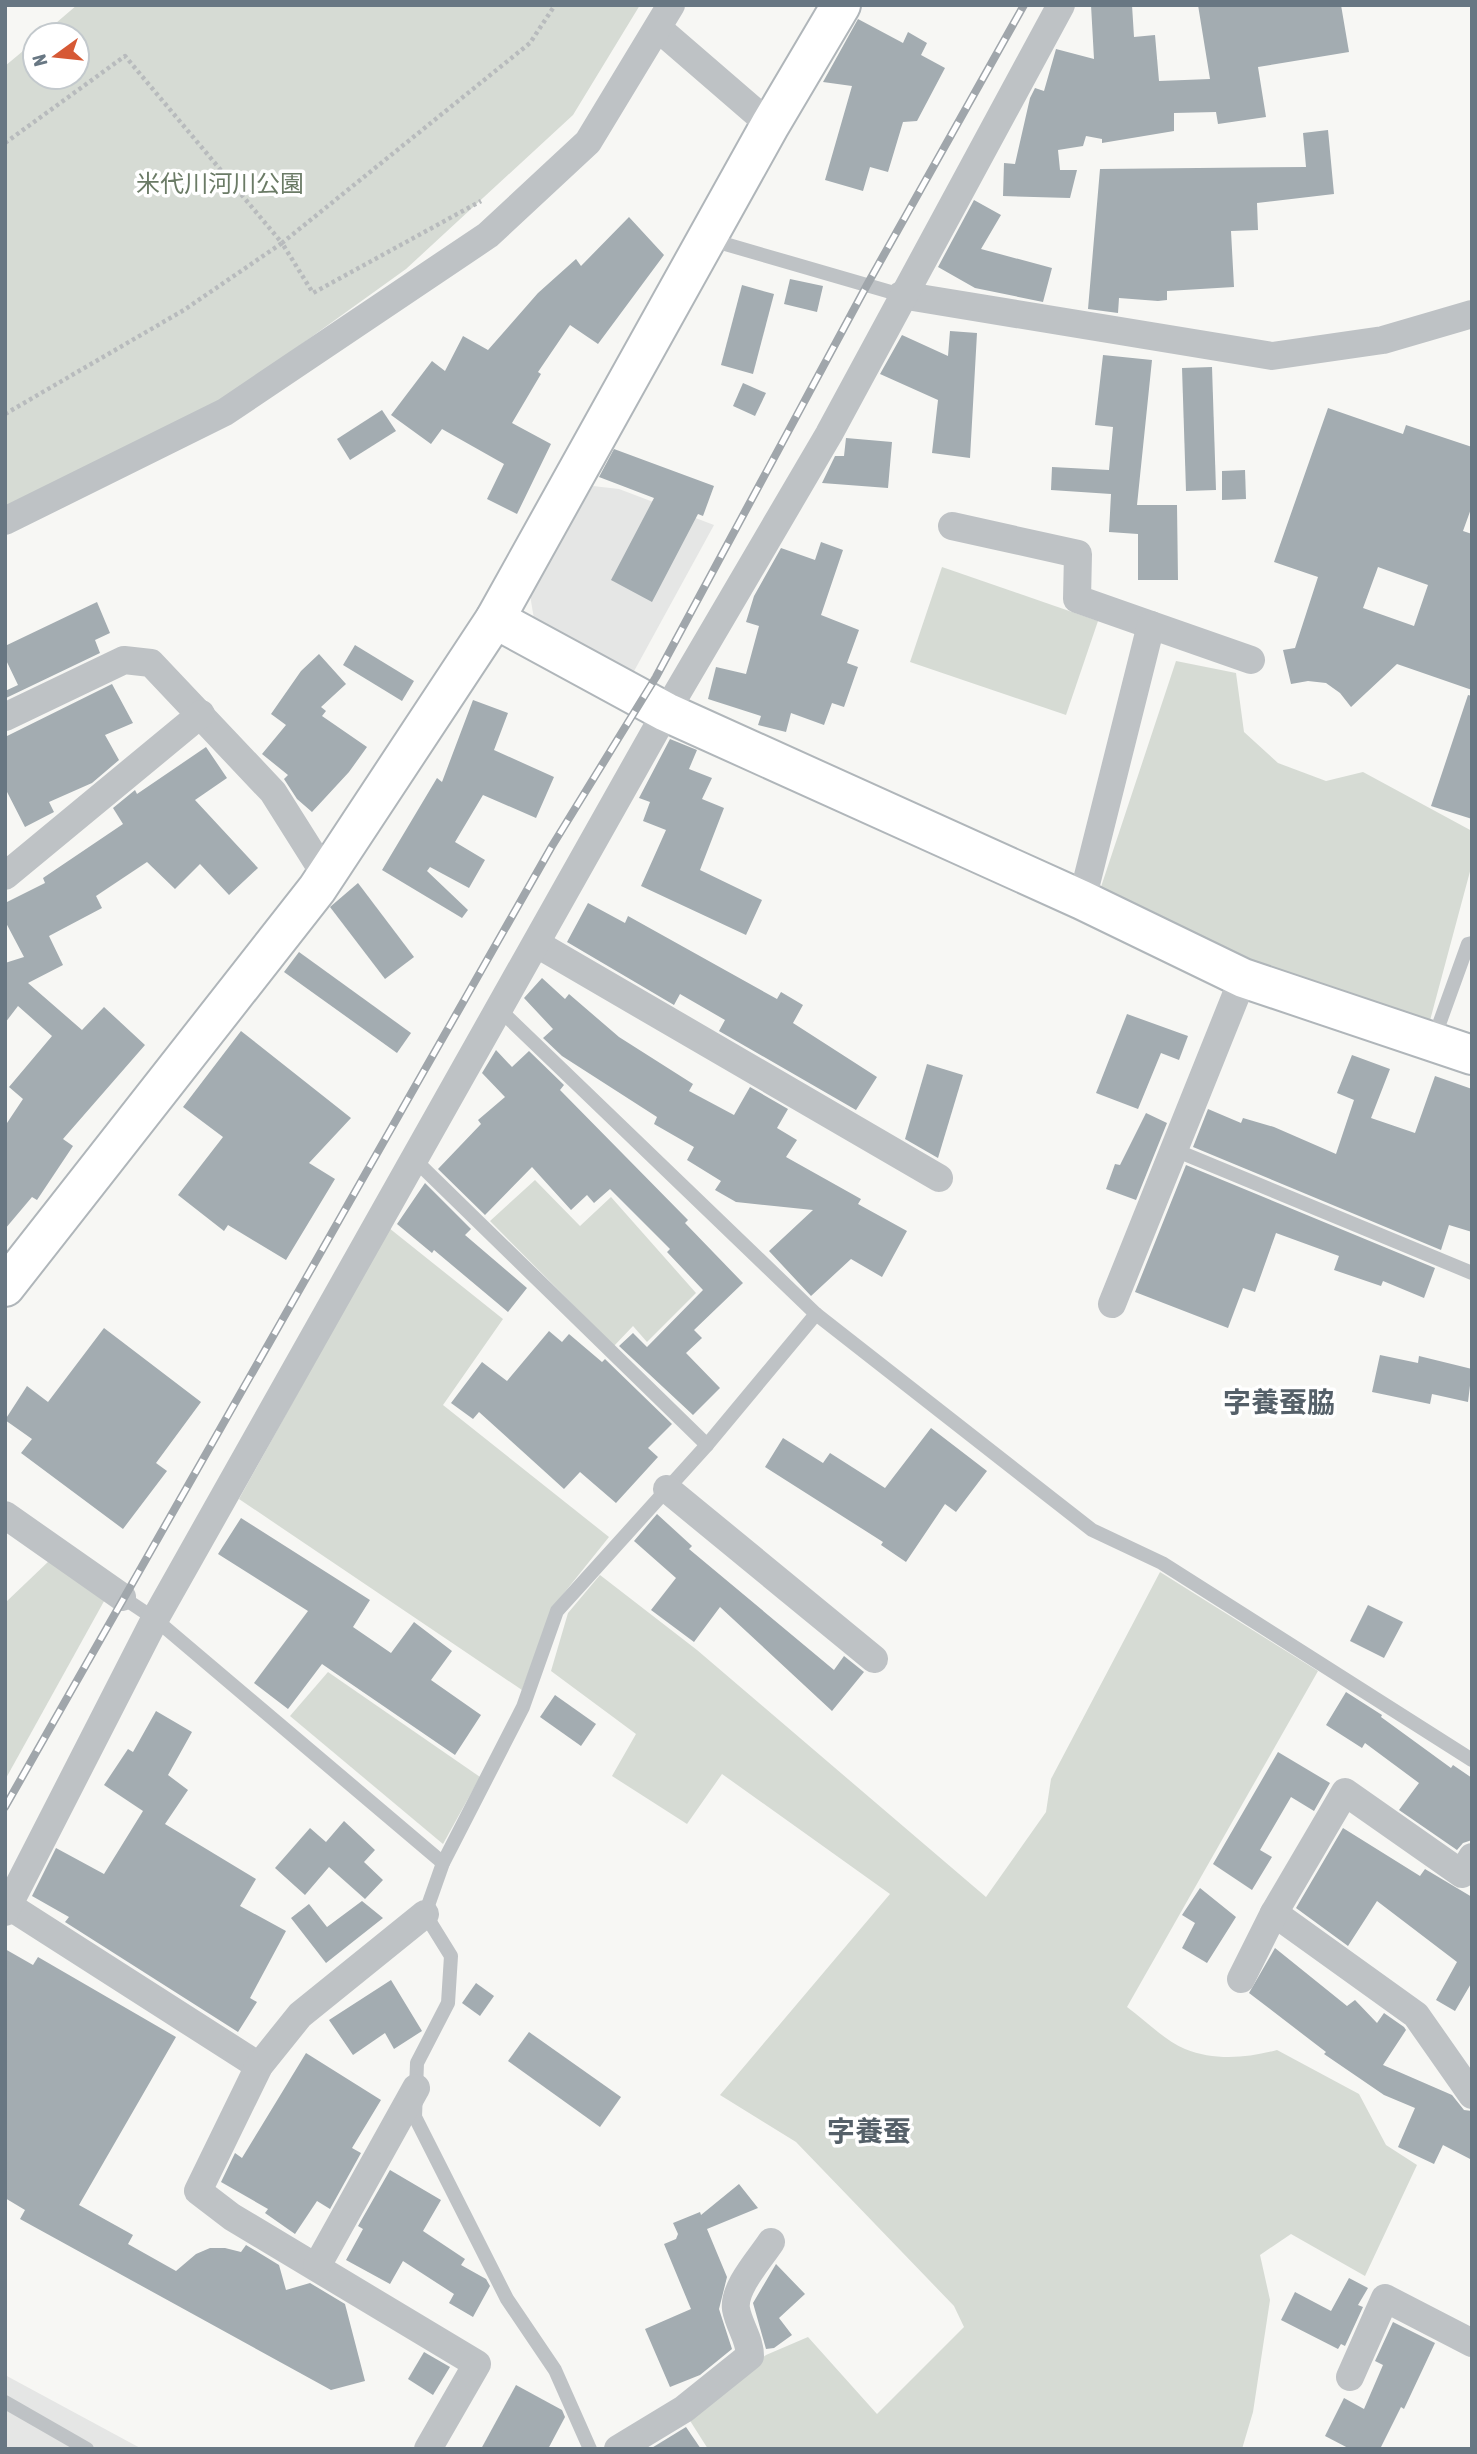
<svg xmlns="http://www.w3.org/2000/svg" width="1477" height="2454" font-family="'Asap Condensed','Noto Sans JP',sans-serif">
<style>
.built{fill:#e5e6e5}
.green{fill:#d6dbd4}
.building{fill:#a3acb1;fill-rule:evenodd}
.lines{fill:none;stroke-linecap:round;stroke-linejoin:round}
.secondary-casing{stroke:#b0b6ba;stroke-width:42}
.path{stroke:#b8bbbd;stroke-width:4.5;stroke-dasharray:3.5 3.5;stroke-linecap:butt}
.lane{stroke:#bec2c5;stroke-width:14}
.street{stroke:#bec2c5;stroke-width:28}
.secondary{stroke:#fff;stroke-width:38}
.rail-casing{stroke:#a0a6ab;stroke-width:8}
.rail{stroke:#fff;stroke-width:5;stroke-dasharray:16;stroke-linecap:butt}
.labels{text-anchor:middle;stroke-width:7;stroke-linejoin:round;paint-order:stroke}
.park-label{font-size:24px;fill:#6b7b66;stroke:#fff}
.quarter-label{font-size:28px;font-weight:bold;fill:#556069;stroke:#fff}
</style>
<rect width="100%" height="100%" fill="#f7f7f4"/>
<g class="built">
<path d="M 593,486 L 619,489 L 714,525 L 633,673 L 536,631 L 530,595 Z"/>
<path d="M 5,2375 L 142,2449 L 5,2449 Z"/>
</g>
<g class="green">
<path d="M 77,5 L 640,5 L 573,115 L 406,269 L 214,407 L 5,513 L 5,66 L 35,41 L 35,77 L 77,77 L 77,35 L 42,35 Z"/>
<path d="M 942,567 L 1098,621 L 1066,715 L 910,662 Z"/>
<path d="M 1176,661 L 1236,673 L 1244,732 L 1278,763 L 1326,781 L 1363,772 L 1472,831 L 1472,864 L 1428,1028 L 1245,970 L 1098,896 Z"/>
<path d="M 535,1180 L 580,1226 L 611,1197 L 696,1293 L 647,1342 L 633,1326 L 614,1346 L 490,1221 Z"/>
<path d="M 389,1228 L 503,1319 L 443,1405 L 609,1537 L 552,1608 L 522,1690 L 239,1499 Z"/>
<path d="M 50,1560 L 108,1594 L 5,1780 L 5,1603 Z"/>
<path d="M 1160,1572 L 1318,1671 L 1127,2007 C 1145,2020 1165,2041 1185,2049 C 1215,2061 1247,2058 1277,2050 L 1359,2094 L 1386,2145 L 1417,2165 L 1365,2276 L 1291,2234 L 1260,2255 L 1270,2300 L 1253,2412 L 1242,2449 L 708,2449 L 687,2416 L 766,2355 L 808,2337 L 877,2414 L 964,2327 L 954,2306 L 796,2142 L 720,2095 L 890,1894 L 722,1774 L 687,1824 L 612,1776 L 636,1734 L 551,1671 L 568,1613 L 600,1575 L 697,1650 L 986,1897 L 1046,1812 L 1051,1779 Z"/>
<path d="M 328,1672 L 480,1777 L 443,1844 L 290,1716 Z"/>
</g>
<g class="building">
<path d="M 1091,5 L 1132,5 L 1134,37 L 1155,35 L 1159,81 L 1210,79 L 1198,5 L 1341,5 L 1349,52 L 1258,67 L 1266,117 L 1218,124 L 1216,112 L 1174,113 L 1174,131 L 1102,143 L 1102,139 L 1086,136 L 1083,146 L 1058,150 L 1060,170 L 1077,170 L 1070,198 L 1003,196 L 1004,163 L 1015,164 L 1030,98 L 1035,88 L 1044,91 L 1056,49 L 1094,59 Z"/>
<path d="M 858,19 L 903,43 L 908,32 L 927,43 L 921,55 L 945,68 L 917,121 L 903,122 L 888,172 L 870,167 L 863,191 L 825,180 L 852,86 L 823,82 Z"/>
<path d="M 1328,130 L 1334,194 L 1257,203 L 1258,230 L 1231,231 L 1234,287 L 1167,291 L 1167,300 L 1158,301 L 1119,298 L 1118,313 L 1088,309 L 1100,169 L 1306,167 L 1303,133 Z"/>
<path d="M 974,200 L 1001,215 L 981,249 L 1052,268 L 1043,302 L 975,288 L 938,267 Z"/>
<path d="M 629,217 L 664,255 L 598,344 L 570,325 L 538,372 L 541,374 L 512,423 L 551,444 L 517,514 L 487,499 L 504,464 L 442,429 L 431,444 L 391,415 L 432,361 L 445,371 L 463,336 L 488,350 L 538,293 L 576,259 L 581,266 Z"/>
<path d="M 790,279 L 823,286 L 817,312 L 784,304 Z"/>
<path d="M 742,285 L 774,294 L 753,374 L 721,365 Z"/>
<path d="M 950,331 L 977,333 L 970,458 L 932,453 L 938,400 L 880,374 L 902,335 L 948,356 Z"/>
<path d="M 1103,355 L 1152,360 L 1137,505 L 1177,505 L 1178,580 L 1138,580 L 1138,534 L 1109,532 L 1111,494 L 1051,490 L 1052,467 L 1109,470 L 1113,427 L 1095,425 Z"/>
<path d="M 1212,367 L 1216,490 L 1186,491 L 1182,368 Z"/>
<path d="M 743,383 L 766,393 L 755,416 L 733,406 Z"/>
<path d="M 1328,408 L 1403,434 L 1406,425 L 1472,447 L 1472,506 L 1463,531 L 1472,534 L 1472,690 L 1397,664 L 1351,707 L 1340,693 L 1326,683 L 1308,681 L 1291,684 L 1283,650 L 1295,648 L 1318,577 L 1274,562 ZM 1378,567 L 1428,585 L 1414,626 L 1363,608 Z"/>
<path d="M 382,410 L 396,431 L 350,460 L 337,439 Z"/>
<path d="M 846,438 L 892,442 L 888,488 L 822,483 L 835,456 L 844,456 Z"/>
<path d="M 614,449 L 714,486 L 703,516 L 698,514 L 652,602 L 611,580 L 654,498 L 599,477 Z"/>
<path d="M 1245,470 L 1246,499 L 1222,500 L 1222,471 Z"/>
<path d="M 821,542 L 843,550 L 821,615 L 859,630 L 847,663 L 858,667 L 844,707 L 832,703 L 824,725 L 791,713 L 786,732 L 758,725 L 761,716 L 708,699 L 716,667 L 746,674 L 759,626 L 746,622 L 754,596 L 781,548 L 815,560 Z"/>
<path d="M 97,602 L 110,633 L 95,640 L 100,653 L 6,698 L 5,691 L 18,685 L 5,658 L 5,646 Z"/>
<path d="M 355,645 L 414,681 L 402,701 L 343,665 Z"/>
<path d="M 319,654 L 346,684 L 321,707 L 326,711 L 322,716 L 367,747 L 349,772 L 312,812 L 297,799 L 284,779 L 288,775 L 262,754 L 286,725 L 271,714 L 301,671 Z"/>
<path d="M 112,684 L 133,723 L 105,735 L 119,760 L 92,783 L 49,802 L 54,812 L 25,827 L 5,788 L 5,737 Z"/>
<path d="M 1468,695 L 1472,696 L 1472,819 L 1431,806 Z"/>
<path d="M 473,700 L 508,713 L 494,750 L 554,777 L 536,818 L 483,795 L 455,842 L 485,860 L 469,888 L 430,867 L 427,871 L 468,910 L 462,918 L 382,870 L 437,778 L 442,782 Z"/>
<path d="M 670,739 L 697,750 L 689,769 L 712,778 L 702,799 L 724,808 L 700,870 L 762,900 L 746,935 L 641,886 L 666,830 L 643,821 L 650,802 L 639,798 Z"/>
<path d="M 206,747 L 227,778 L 195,800 L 258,868 L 229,895 L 200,864 L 175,889 L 147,862 L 96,896 L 102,908 L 49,936 L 63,965 L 28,983 L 82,1030 L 104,1007 L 145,1045 L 63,1139 L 73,1146 L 37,1200 L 32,1197 L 5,1229 L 5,1126 L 23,1099 L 9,1087 L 52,1036 L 18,1006 L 5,1023 L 5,963 L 24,957 L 5,921 L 5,903 L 45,883 L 43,878 L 123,824 L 113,808 L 135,790 L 137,794 Z"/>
<path d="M 358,883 L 414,957 L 385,979 L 330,907 Z"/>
<path d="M 588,903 L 625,923 L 628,916 L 777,999 L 781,992 L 803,1005 L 793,1023 L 877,1077 L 856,1110 L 719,1031 L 725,1020 L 680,994 L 674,1005 L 567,942 Z"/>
<path d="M 299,952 L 411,1033 L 397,1053 L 284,972 Z"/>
<path d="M 542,978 L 565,999 L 569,994 L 619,1037 L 693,1084 L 689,1091 L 734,1115 L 750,1087 L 788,1109 L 777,1128 L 797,1140 L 786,1157 L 861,1199 L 858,1204 L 907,1231 L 882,1277 L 851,1259 L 811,1296 L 769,1251 L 813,1210 L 736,1202 L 715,1190 L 721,1181 L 687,1160 L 694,1147 L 654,1124 L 657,1117 L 562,1056 L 543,1038 L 553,1029 L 524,998 Z"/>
<path d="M 1127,1014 L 1188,1036 L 1179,1060 L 1161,1053 L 1138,1109 L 1096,1093 Z"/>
<path d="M 241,1031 L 351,1118 L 309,1163 L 335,1179 L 286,1260 L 228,1225 L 224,1231 L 178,1195 L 223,1137 L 183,1107 Z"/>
<path d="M 496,1050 L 512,1067 L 529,1051 L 564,1085 L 560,1090 L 688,1220 L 685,1223 L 743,1283 L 694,1330 L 702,1338 L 686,1353 L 720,1388 L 693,1415 L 619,1346 L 633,1333 L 647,1347 L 703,1290 L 667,1252 L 670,1249 L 610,1189 L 594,1203 L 587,1195 L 571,1210 L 532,1167 L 485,1215 L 438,1169 L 481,1124 L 478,1120 L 505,1097 L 482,1073 Z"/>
<path d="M 1352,1055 L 1390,1069 L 1371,1118 L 1415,1133 L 1435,1076 L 1472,1089 L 1472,1232 L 1449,1225 L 1441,1250 L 1193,1147 L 1208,1109 L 1241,1123 L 1243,1118 L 1274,1127 L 1336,1154 L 1354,1100 L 1337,1093 Z"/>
<path d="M 927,1064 L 963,1075 L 938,1158 L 905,1139 Z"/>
<path d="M 1146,1113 L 1167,1123 L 1136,1200 L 1106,1189 L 1115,1164 L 1120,1165 Z"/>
<path d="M 1186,1165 L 1435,1268 L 1424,1298 L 1383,1281 L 1381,1286 L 1334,1270 L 1339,1256 L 1276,1233 L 1255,1292 L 1243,1288 L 1228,1328 L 1135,1292 Z"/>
<path d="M 425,1183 L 471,1229 L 465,1235 L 527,1288 L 508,1312 L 434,1250 L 432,1253 L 397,1224 Z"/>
<path d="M 104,1328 L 201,1402 L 156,1463 L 167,1471 L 123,1529 L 21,1453 L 32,1439 L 5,1420 L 27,1386 L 48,1402 Z"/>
<path d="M 549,1331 L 562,1342 L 569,1334 L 602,1362 L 605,1359 L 672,1424 L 648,1448 L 658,1457 L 616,1503 L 580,1472 L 564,1489 L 479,1412 L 473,1419 L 451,1403 L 482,1362 L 507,1381 Z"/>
<path d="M 1380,1355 L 1418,1363 L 1419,1356 L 1472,1369 L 1468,1402 L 1432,1394 L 1430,1404 L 1372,1392 Z"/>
<path d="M 931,1428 L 987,1471 L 956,1512 L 945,1504 L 906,1562 L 881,1545 L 883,1542 L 765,1467 L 783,1438 L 823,1463 L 830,1453 L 885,1488 Z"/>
<path d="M 657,1514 L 692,1546 L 689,1549 L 834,1670 L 844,1656 L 864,1672 L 832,1711 L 720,1607 L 694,1642 L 651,1610 L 676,1578 L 634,1541 Z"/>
<path d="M 241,1518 L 370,1600 L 353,1627 L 391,1653 L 414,1622 L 452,1651 L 431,1680 L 481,1715 L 455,1755 L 322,1664 L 288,1709 L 254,1683 L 308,1611 L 218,1554 Z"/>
<path d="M 1368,1605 L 1403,1622 L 1384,1658 L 1350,1641 Z"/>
<path d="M 1346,1692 L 1382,1715 L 1381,1717 L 1451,1768 L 1453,1765 L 1472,1778 L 1472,1840 L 1463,1843 L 1457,1850 L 1399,1810 L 1419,1783 L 1365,1743 L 1362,1748 L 1326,1725 Z"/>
<path d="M 555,1695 L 596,1724 L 581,1746 L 540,1717 Z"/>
<path d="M 156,1711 L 192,1732 L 168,1775 L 188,1790 L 165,1824 L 256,1879 L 240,1906 L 286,1931 L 250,1998 L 257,2002 L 238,2032 L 65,1922 L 69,1917 L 32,1896 L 56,1848 L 104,1874 L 143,1811 L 104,1785 L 128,1749 L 133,1752 Z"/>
<path d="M 1278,1752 L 1330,1783 L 1314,1811 L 1291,1797 L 1260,1850 L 1272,1857 L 1252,1890 L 1213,1864 Z"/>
<path d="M 344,1821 L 375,1850 L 364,1862 L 383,1880 L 365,1899 L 329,1867 L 305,1895 L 275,1868 L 310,1828 L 326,1842 Z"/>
<path d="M 1343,1828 L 1420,1876 L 1425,1869 L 1472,1897 L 1472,1982 L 1455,2011 L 1436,2000 L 1457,1962 L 1377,1901 L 1348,1946 L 1296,1908 Z"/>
<path d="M 1200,1888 L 1236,1917 L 1207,1963 L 1182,1948 L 1195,1923 L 1182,1915 Z"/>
<path d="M 362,1901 L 383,1918 L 326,1963 L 291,1918 L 309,1904 L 327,1927 Z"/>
<path d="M 1275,1948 L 1347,2006 L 1355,2000 L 1377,2023 L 1384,2013 L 1404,2027 L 1406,2030 L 1383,2065 L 1452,2095 L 1464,2110 L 1472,2111 L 1472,2160 L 1443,2145 L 1434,2164 L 1398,2147 L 1415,2108 L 1384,2095 L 1324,2054 L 1326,2052 L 1249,1993 Z"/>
<path d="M 5,1949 L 33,1965 L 38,1957 L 176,2037 L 79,2205 L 133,2235 L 128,2244 L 176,2271 L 196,2254 L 210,2248 L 225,2248 L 241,2252 L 246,2245 L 279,2265 L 286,2290 L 310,2283 L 345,2304 L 365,2381 L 331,2390 L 20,2219 L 25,2210 L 5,2198 Z"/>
<path d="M 391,1980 L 422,2031 L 394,2049 L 385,2033 L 353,2055 L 329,2020 Z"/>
<path d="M 476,1983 L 494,1996 L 480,2016 L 462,2003 Z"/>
<path d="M 529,2032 L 621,2097 L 600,2127 L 508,2061 Z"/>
<path d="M 306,2053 L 381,2100 L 352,2148 L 361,2153 L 330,2209 L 317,2201 L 295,2234 L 265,2213 L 268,2209 L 221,2182 L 235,2153 L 242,2158 Z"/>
<path d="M 390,2170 L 441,2200 L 423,2231 L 465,2259 L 461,2265 L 486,2279 L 490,2286 L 473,2317 L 449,2303 L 454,2294 L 403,2261 L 390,2284 L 346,2260 L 363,2229 L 358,2226 Z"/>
<path d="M 739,2184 L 758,2208 L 707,2229 L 727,2277 L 719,2309 L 732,2349 L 700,2375 L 670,2387 L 645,2329 L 691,2309 L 664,2244 L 676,2239 L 678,2234 L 673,2223 L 700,2212 L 701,2215 Z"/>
<path d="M 776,2264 L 805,2294 L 779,2318 L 792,2335 L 774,2348 L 766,2349 L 753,2303 Z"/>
<path d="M 1349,2278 L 1368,2288 L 1358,2305 L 1363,2307 L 1345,2346 L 1341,2344 L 1338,2349 L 1281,2320 L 1295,2292 L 1331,2311 Z"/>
<path d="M 1393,2322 L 1435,2343 L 1404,2409 L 1401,2407 L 1380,2449 L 1350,2449 L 1325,2436 L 1344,2398 L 1364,2409 L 1383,2365 L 1375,2361 Z"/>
<path d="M 424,2352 L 450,2367 L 433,2395 L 408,2379 Z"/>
<path d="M 516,2385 L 562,2410 L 565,2417 L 548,2449 L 481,2449 Z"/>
<path d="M 686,2427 L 701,2449 L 650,2449 Z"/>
</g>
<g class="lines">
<g class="secondary-casing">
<g id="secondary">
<path d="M 495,619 L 666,712 L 1082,900 L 1243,978 L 1472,1055"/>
<path d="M 5,1287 L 317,889 L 495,619 L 770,125 L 841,5"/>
</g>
</g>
<g class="path">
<path d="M 5,143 L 125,56 L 282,243 L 530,43 L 555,5"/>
<path d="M 5,414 L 184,310 L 282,243 L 313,293 L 481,201"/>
</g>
<g class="lane">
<path d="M 708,239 L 901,295"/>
<path d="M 500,1010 L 816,1314 L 1092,1530 L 1162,1563 L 1472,1760"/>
<path d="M 1433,1041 L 1468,944 L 1472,943"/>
<path d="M 1175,1150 L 1472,1273"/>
<path d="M 415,1160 L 707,1445"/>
<path d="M 122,1597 L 155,1619 L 443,1863"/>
<path d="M 5,2402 L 87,2449"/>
<path d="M 590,2449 L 555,2370 L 507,2299 L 415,2117 L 417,2063 L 448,2003 L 451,1956 L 425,1914 L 443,1863 L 523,1707 L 557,1611 L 707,1445 L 816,1314"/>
</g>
<g class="street">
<path d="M 659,29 L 770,125"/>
<path d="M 901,295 L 1272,356 L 1383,340 L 1472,314"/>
<path d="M 5,521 L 225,412 L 488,235 L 588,142 L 671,5"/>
<path d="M 952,526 L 1078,554 L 1077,599 L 1151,625"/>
<path d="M 5,717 L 124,660 L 151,663 L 273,792 L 326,876"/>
<path d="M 5,876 L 201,714"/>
<path d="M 1082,900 L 1151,625 L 1251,660"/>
<path d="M 537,944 L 939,1178"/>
<path d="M 1112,1304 L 1243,978"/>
<path d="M 667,1489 L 874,1659"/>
<path d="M 5,1515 L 122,1597"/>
<path d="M 9,1906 L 259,2066"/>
<path d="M 5,1912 L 155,1619 L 666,712 L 829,434 L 1061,5"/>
<path d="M 1274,1913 L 1416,2015 L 1472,2095"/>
<path d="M 425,1914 L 300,2015 L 259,2066 L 198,2191 L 232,2217 L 477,2364 L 428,2449"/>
<path d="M 1241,1979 L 1274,1913 L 1345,1792 L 1462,1874 L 1472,1857"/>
<path d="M 317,2266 L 416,2088"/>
<path d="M 1350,2377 L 1385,2298 L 1472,2343"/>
<path d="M 618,2449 L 684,2409 L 750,2356 C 750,2339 739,2326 736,2309 C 733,2288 760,2259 771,2242"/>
</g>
<use href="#secondary" class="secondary"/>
<g class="rail-casing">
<path id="rail" d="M 5,1807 L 552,846 L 656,677 L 867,285 L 1024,5"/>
</g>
<use href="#rail" class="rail"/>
</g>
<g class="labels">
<g class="park-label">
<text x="220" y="192">米代川河川公園</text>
</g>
<g class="quarter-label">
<text x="1279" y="1412">字養蚕脇</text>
<text x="869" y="2141">字養蚕</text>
</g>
</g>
<rect width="1477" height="2454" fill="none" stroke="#687783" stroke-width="14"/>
<g transform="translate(56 56) rotate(255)"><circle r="33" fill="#ffffff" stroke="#c3c9cd" stroke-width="2"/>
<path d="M0-5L12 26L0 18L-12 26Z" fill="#d65935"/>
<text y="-10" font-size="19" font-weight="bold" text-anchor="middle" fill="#687783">N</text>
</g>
</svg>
